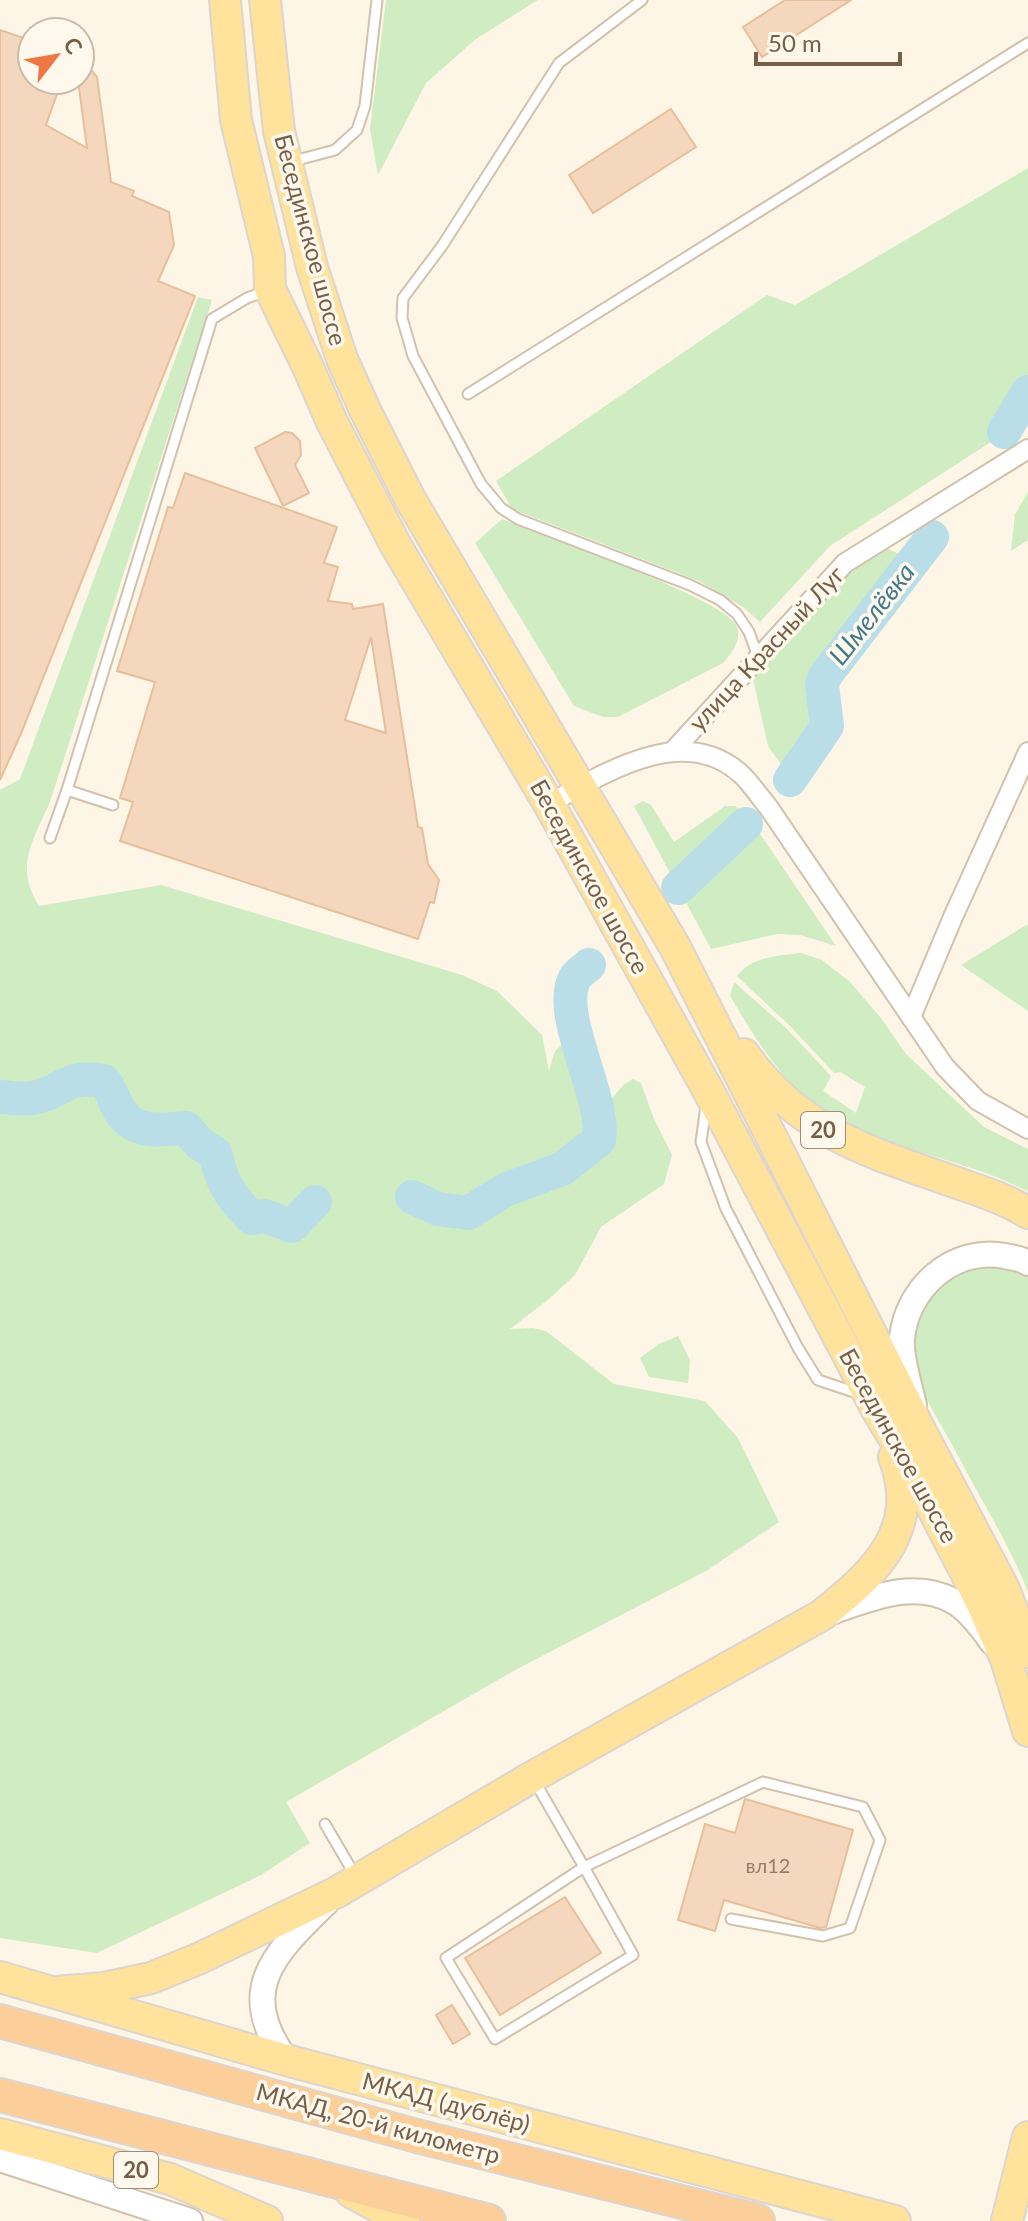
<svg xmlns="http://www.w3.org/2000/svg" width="1028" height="2221" font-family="Lato,sans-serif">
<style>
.green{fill:#d0ecc3}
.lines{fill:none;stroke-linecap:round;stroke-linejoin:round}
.river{stroke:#b9dee8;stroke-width:34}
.building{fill:#f4d7bc;stroke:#e8bf9b;stroke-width:2;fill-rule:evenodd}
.service-casing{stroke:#d2c1ad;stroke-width:13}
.minor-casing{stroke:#d2c1ad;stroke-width:22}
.tertiary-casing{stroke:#d2c1ad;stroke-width:28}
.primary-casing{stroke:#dcd5d0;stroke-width:34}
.trunk-casing{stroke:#dcd5d0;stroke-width:36}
.service{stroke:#fff;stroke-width:9}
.minor{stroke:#fff;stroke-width:18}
.tertiary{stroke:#fff;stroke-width:24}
.primary{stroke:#ffe29b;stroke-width:30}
.trunk{stroke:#fcce9a;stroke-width:32}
.labels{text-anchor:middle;stroke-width:7;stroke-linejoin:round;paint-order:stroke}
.number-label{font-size:20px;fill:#977c66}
.shield{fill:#fff9ed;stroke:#a08c7a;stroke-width:2}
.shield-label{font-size:22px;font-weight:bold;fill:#785e49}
.street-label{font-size:24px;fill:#785e49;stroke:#fff9ed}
.water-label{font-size:26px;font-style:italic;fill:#417a8d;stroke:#fff9ed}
</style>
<rect width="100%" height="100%" fill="#fdf6e6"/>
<g class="green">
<path d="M 386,0 L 538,0 L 476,39 L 426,83 L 378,175 L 370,129 Z"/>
<path d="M 1028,168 L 1028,418 L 830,546 L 760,622 L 743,607 L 699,581 L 512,509 L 496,481 L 767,295 L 795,305 Z"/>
<path d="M 198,297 L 212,300 L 50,802 C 33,841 14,866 39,906 L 161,885 L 462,975 L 497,991 L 542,1035 L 549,1071 C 554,1058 551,1049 567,1042 L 570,1045 L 587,1101 C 617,1108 611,1090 633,1079 L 641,1083 L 654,1119 L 672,1155 L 664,1184 L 601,1227 L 575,1275 L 549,1299 L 510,1329 L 533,1328 L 546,1331 L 614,1384 L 705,1401 L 738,1438 L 779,1522 L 706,1571 L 517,1669 L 286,1802 L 310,1843 L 261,1875 L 97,1953 L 0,1938 L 0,790 L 20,779 Z"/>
<path d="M 1028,492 L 1028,540 L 1011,551 L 1015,514 Z"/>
<path d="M 502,519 C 540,534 722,598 736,625 C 743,639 732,653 723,663 L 618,717 L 603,717 L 574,706 L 475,543 Z"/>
<path d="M 884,547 L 910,559 L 817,679 L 822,718 L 782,766 L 768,746 L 753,679 L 847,573 Z"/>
<path d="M 643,801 L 651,805 L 674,842 L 725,806 L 735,806 L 750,819 L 836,946 L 800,935 L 777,934 L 711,949 L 634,806 Z"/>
<path d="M 1028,924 L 1028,1011 L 961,965 Z"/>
<path d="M 801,953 L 822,960 L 850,982 L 881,1018 L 906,1054 L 984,1127 L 1028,1149 L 1028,1191 C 1011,1184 994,1175 977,1170 C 916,1149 847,1136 798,1090 C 770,1064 750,1029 730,996 L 734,982 L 787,1029 L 831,1076 L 823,1091 L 856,1113 L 865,1087 L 840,1072 L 834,1073 L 790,1026 L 737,976 C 752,956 778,956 801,953 Z"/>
<path d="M 990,1263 L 1028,1271 L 1028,1592 C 1009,1543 979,1497 955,1450 C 940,1422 920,1394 914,1362 C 904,1306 939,1274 990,1263 Z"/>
<path d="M 678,1336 L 690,1360 L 688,1383 L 649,1377 L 640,1358 L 659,1344 Z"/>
</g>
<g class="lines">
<g class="river">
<path d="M 1004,432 L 1028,392"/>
<path d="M 790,780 L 827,726 L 822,685 L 825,676 L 932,537"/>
<path d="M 678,888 L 746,824"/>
<path d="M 0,1097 C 10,1097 22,1100 32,1098 C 66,1092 64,1074 104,1081 C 112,1091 114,1101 120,1111 C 134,1134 161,1130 186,1128 L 200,1144 L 215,1153 C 222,1184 230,1196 252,1218 L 264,1216 L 292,1226 L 315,1202"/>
<path d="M 412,1197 L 438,1209 L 468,1213 L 507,1189 L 562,1169 L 599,1140 C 606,1097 555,1014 575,978 C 578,973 585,969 589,965"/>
</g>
</g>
<g class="building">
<path d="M 785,0 L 851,0 L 762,57 L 743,27 Z"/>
<path d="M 0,30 L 32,41 L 32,80 L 62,80 L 46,125 L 87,148 L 78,80 L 80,57 L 97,77 L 111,182 L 134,191 L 132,196 L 169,212 L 174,245 L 158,281 L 195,296 L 20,736 L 0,780 Z"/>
<path d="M 671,109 L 696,147 L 593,213 L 569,175 Z"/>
<path d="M 285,432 L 292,433 L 300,441 L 301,455 L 295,465 L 309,493 L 283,506 L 255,448 Z"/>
<path d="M 185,473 L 337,527 L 324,563 L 338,567 L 328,601 L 352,604 L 353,609 L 383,604 L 418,827 L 422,828 L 428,864 L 439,880 L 434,903 L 430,902 L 418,939 L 120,841 L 133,802 L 120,798 L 155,682 L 117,671 L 168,507 L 173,508 ZM 371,637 L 386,733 L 345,720 Z"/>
<path d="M 745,1799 L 853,1830 L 826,1927 L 820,1928 L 724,1900 L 715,1931 L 678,1920 L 705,1824 L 735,1833 Z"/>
<path d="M 565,1897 L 601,1953 L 500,2015 L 465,1958 Z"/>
<path d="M 452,2005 L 470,2034 L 453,2044 L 436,2015 Z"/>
</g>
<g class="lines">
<g class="service-casing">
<g id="service">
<path d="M 642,0 L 559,63 L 442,246 L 403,298 L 402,318 L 413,356 L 481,484 L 501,508 L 518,519 L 690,585 L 720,600 L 737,614 L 749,632 L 758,657"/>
<path d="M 290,162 L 335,150 L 357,130 L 365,106 L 377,0"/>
<path d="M 468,394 L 1028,43"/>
<path d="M 67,790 L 113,805"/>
<path d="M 50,838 L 67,790 L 212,319 L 247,298 L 266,291"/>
<path d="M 706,1106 L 701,1142 L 726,1209 L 798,1348 L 818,1380 L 863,1395"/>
<path d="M 534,1780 L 584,1867 L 763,1782 L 863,1807 L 880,1840 L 850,1928 L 823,1936 L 731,1919"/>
<path d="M 325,1824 L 356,1877"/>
<path d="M 584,1867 L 633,1955 L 495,2039 L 446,1958 Z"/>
</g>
</g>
<g class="minor-casing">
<g id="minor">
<path d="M 673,751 L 845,563 L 1028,449"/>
<path d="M 549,804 C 603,774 684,721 742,775 C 752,785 760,797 769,808 L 945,1067 L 978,1101 L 1028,1129"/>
<path d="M 911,1017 L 953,917 L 1028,752"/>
</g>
</g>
<g class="tertiary-casing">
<g id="tertiary">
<path d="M 914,1405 C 910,1387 900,1356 902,1338 C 907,1288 953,1246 1005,1256 C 1013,1258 1021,1258 1028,1263"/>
<path d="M 831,1612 C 870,1599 914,1579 953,1601 C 968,1609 982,1628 992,1642"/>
<path d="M 286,2060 C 235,1989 275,1953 326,1903"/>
<path d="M 0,2159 L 190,2221"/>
</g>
</g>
<g class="primary-casing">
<g id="primary">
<path d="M 225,0 L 236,120 L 269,256 L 270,289 L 308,367 L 332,422 L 395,544 L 549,804 L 708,1090 L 877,1410 L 908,1461 L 979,1598 L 1006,1659 L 1028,1731"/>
<path d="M 265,0 L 279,131 L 312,267 L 342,359 L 365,410 L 410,499 L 675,947 L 920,1430 L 1004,1589 L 1028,1652"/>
<path d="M 744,1054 C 797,1130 865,1151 949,1180 C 976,1190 1003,1197 1028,1213"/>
<path d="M 0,1977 L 286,2060 L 895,2221"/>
<path d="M 56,1992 L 104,1988 L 151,1978 L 198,1959 L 337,1892 L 532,1777 L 822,1615 C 874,1573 922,1531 894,1457"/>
<path d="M 0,2134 L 170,2179 L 267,2221"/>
<path d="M 351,2192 L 404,2221"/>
<path d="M 1007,2221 L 1028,2137"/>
</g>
</g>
<g class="trunk-casing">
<g id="trunk">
<path d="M 0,2021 L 417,2136 L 758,2221"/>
<path d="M 0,2095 L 489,2221"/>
</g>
</g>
<use href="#service" class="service"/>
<use href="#minor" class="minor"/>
<use href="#tertiary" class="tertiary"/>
<use href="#primary" class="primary"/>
<use href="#trunk" class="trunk"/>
</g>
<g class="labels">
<g class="number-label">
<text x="768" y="1873">вл12</text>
</g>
<g class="shield">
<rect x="801" y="1112" width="44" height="36" rx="6"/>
<rect x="114" y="2152" width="44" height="36" rx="6"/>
</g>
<g class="shield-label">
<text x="823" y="1138">20</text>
<text x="136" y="2178">20</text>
</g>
<g class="street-label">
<text transform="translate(310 240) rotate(75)" y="8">Бесединское шоссе</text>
<text transform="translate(767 649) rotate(-47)" y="8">улица Красный Луг</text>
<text transform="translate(589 877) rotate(61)" y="8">Бесединское шоссе</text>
<text transform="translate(898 1446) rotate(61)" y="8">Бесединское шоссе</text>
<text transform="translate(446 2103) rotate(15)" y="8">МКАД (дублёр)</text>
<text transform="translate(378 2124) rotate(15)" y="8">МКАД, 20-й километр</text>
</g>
<g class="water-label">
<text transform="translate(872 614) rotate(-52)" y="9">Шмелёвка</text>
</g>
</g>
<g transform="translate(56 56) rotate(59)"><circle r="38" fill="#fff9ed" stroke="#c9bbab" stroke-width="2"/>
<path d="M0-6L14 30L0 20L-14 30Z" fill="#ed7845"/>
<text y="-12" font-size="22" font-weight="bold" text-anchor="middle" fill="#785e49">С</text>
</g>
<path d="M756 52v12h144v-12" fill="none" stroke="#785e49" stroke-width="4"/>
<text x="768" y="52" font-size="24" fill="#785e49" stroke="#fff9ed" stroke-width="6" paint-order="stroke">50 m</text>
</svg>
